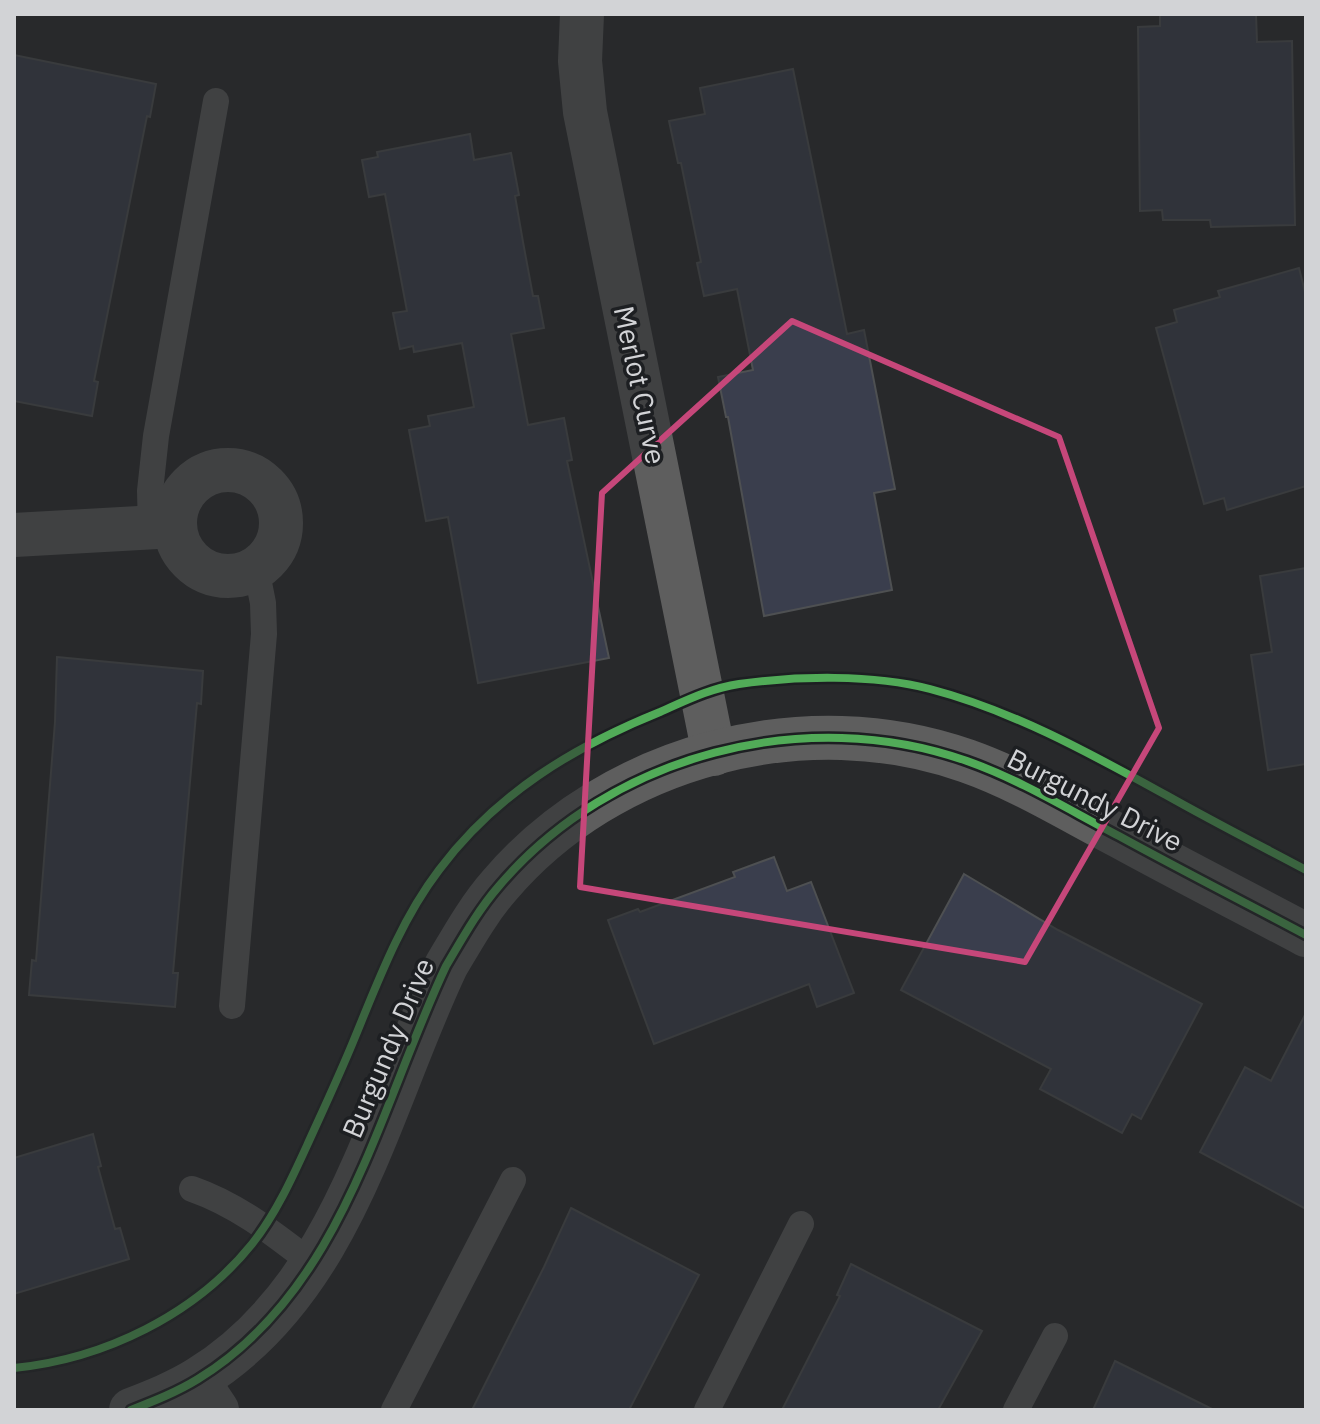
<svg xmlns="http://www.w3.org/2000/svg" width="1320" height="1424" font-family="'IBM Plex Sans',sans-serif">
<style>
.building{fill:#3a3e4d;stroke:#4e5052;stroke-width:2}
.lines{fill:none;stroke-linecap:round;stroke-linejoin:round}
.lane{stroke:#5e5e5e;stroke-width:26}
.street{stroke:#5e5e5e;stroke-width:44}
.cycleway-casing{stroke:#1d1f22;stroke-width:13}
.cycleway{stroke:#51ab58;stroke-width:8}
.marked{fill:none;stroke:#c6477a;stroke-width:6;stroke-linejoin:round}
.labels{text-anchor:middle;stroke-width:7;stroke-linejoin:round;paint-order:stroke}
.street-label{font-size:28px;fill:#d2d3d6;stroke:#1d1f22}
</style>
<rect width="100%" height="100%" fill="#28292b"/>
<g class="building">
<path d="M 1256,14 L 1257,42 L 1292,41 L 1295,225 L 1211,227 L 1210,220 L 1163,220 L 1162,210 L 1140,211 L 1138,27 L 1160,26 L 1160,15 Z"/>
<path d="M 14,55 L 156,84 L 150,117 L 147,116 L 94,381 L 98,382 L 92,416 L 14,401 Z"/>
<path d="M 793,69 L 847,334 L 864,330 L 895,489 L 874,493 L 892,590 L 764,616 L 728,417 L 726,417 L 718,377 L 753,370 L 737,289 L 704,296 L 697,263 L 701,262 L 681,163 L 678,163 L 669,121 L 705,114 L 700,88 Z"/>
<path d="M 470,134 L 474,160 L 511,153 L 519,195 L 515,196 L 523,242 L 533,296 L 538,296 L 544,328 L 511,334 L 528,425 L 564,418 L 572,460 L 567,461 L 609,658 L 478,683 L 448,517 L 426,521 L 409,430 L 430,426 L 428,416 L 474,407 L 462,343 L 414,352 L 413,346 L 400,349 L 393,313 L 407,311 L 385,194 L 369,197 L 362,160 L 378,157 L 377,152 Z"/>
<path d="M 1299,268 L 1306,296 L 1306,486 L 1227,510 L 1224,498 L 1204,504 L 1156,328 L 1177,322 L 1174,310 L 1220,297 L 1218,291 Z"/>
<path d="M 1306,568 L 1306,764 L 1268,770 L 1251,655 L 1272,652 L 1260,576 Z"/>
<path d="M 57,657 L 203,671 L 201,704 L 197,703 L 173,973 L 178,973 L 175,1007 L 29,995 L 32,960 L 36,961 L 55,722 Z"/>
<path d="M 774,857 L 787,891 L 811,882 L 854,993 L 817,1007 L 809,984 L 654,1044 L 608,920 L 638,909 L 640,912 L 735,877 L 733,872 Z"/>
<path d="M 964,874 L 1058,930 L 1202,1004 L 1141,1119 L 1132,1114 L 1122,1133 L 1040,1089 L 1051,1069 L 901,990 Z"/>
<path d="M 1306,1013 L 1306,1209 L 1200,1152 L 1245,1067 L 1271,1081 Z"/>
<path d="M 93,1134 L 101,1166 L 98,1167 L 115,1229 L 120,1228 L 129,1259 L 14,1294 L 14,1158 Z"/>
<path d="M 571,1208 L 699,1275 L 629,1410 L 472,1410 L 544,1267 Z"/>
<path d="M 851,1264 L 982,1331 L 938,1410 L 782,1410 L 840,1296 L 837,1295 Z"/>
<path d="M 1115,1361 L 1214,1410 L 1093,1410 Z"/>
</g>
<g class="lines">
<g class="lane">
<path d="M 151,529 L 150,491 L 156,436 L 216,101"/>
<path d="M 232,1006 L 264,634 L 263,603 L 256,568"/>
<path d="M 192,1189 C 238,1205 274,1234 313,1264"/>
<path d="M 394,1410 L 513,1180"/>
<path d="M 707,1410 L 801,1224"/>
<path d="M 1016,1410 L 1055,1336"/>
</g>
<g class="street">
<path d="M 582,14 L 580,61 L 585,112 L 714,754"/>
<circle cx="228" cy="523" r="53"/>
<path d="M 14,535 L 175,526"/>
<path d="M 197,1380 L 217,1410"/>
<path d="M 131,1410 C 154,1401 177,1392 198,1379 C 343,1290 378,1110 446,966 C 462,939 478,910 499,886 C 611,754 806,704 967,761 C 1021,780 1069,810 1119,836 C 1181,870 1244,902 1306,935"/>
</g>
<g class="cycleway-casing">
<g id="cycleway">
<path d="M 14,1368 C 104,1359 195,1315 252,1244 C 276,1214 293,1176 309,1141 C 324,1108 339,1076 353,1042 C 377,984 400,921 439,870 C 496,794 573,747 660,712 C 685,701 711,688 739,684 C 796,676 873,674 930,689 C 1014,711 1091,754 1166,795 C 1212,821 1259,845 1306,870"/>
<path d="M 131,1410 C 154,1401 177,1392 198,1379 C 343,1290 378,1110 446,966 C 462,939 478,910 499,886 C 611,754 806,704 967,761 C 1021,780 1069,810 1119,836 C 1181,870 1244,902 1306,935"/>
</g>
</g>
<use href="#cycleway" class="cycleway"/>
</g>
<path d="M0 0H1320V1424H0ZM 792,321 L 1059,437 L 1159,728 L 1025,962 L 580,887 L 602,493 Z" fill="#28292b" fill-opacity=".55" fill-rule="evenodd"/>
<path class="marked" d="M 792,321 L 1059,437 L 1159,728 L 1025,962 L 580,887 L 602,493 Z"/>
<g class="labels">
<g class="street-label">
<text transform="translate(640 385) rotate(78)" y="10">Merlot Curve</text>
<text transform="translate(1095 800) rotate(27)" y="10">Burgundy Drive</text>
<text transform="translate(388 1048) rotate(-67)" y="10">Burgundy Drive</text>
</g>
</g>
<rect width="1320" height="1424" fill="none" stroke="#d2d3d6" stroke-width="32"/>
</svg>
